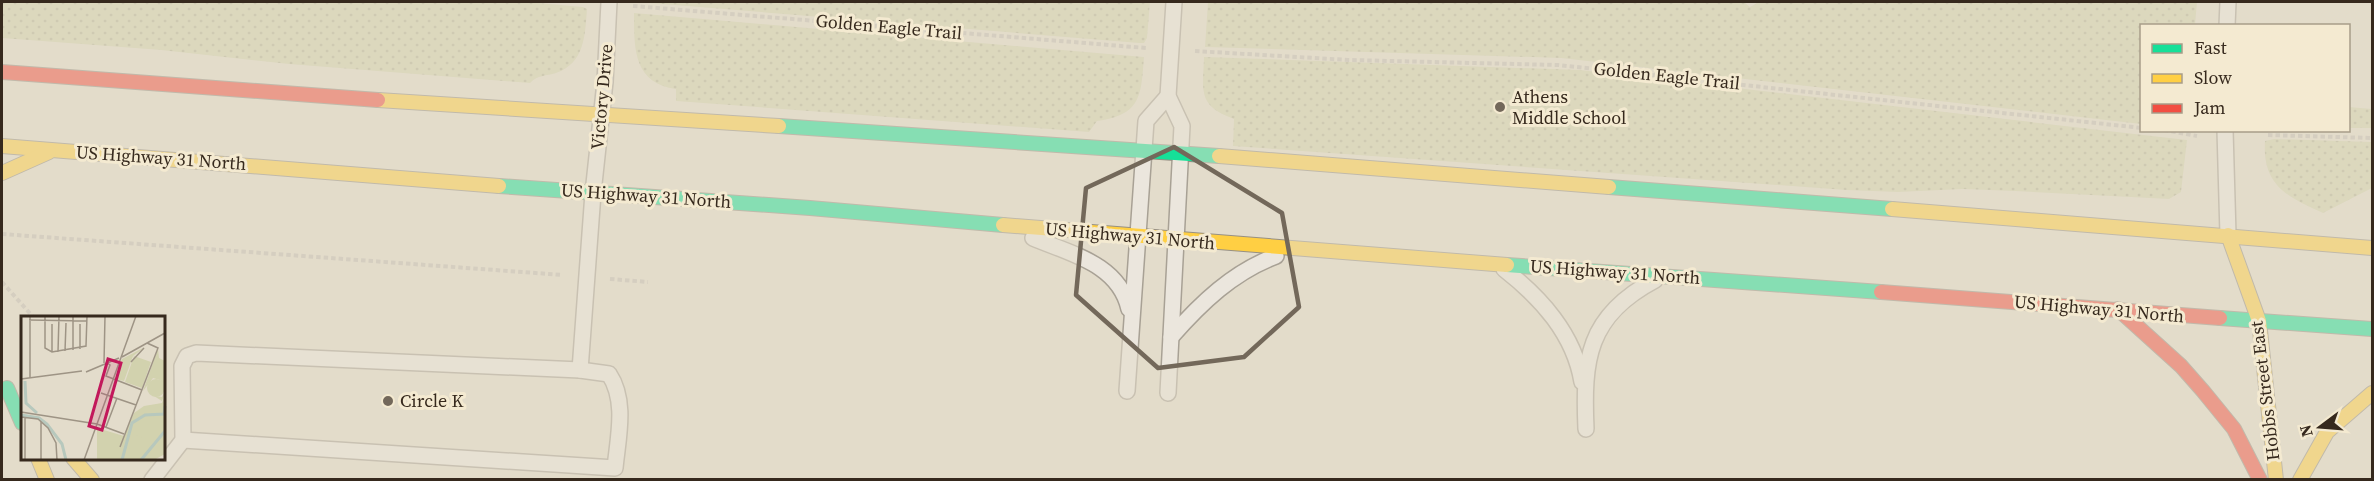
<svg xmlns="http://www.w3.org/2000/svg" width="2374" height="481" font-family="'Source Serif 4',serif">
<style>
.grass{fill:url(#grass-dots)}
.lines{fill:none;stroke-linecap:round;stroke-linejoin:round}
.lane-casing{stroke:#a8a195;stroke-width:18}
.fast-casing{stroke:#979084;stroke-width:16}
.slow-casing{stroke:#979084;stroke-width:16}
.jam-casing{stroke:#979084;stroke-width:16}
.path{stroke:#c3bdb4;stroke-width:4;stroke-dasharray:4.5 3;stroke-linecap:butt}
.lane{stroke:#ebe6dd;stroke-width:15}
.fast{stroke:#16e098;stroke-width:14}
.slow{stroke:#ffcf43;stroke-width:14}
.jam{stroke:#f24e42;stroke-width:14}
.marked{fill:none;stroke:#73685a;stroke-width:4.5;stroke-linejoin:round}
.poi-dot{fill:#73685a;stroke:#f4ead1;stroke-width:2}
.labels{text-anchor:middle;stroke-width:6;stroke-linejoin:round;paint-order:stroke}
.street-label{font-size:18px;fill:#36291d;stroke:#f4ead1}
.poi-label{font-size:18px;fill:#36291d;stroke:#f4ead1;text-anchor:start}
.inset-river{fill:none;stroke:#b7c8bd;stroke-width:3}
.inset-road{fill:none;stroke:#9e9485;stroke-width:1.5}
.view{fill:#c2185b;fill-opacity:0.15;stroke:#c2185b;stroke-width:3}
.inset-edge{fill:none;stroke:#36291d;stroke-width:3}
</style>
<defs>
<pattern id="grass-dots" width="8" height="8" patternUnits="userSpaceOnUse" patternTransform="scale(1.5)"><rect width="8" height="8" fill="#d2d2ae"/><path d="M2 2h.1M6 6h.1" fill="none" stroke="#b5b495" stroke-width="1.8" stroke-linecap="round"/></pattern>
</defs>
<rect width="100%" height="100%" fill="#e3dccb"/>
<g class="grass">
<path d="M 2,2 L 527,2 L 583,7 L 587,9 C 585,35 585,63 556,73 C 547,76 537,75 530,83 L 289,64 L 161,50 L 2,38 Z"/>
<path d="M 638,2 L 1150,2 L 1147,38 L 1144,43 L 1139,43 Z"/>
<path d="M 1208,2 L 1744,2 L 1750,7 L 1759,2 L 2197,2 L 2195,25 L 2142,26 L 2141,124 L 1561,58 L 1205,47 Z"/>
<path d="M 634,13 L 1144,57 C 1141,95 1142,115 1097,121 L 1089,132 L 676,101 L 676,89 C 633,83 634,48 634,13 Z"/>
<path d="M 1204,57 L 1580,70 L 2187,140 L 2181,192 L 2169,199 L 2014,191 L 1963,189 L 1898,192 L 1846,190 L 1233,146 L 1234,119 C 1197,106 1203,91 1204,57 Z"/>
<path d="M 2349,107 L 2372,109 L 2372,128 L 2349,128 Z"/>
<path d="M 2274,139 L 2372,142 L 2372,188 L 2323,213 C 2287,197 2262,185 2265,141 Z"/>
</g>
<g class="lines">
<g class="lane-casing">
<g id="lane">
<path d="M 2227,26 L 2228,2"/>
<path d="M 2225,130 L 2228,235"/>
<path d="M 1033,238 C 1071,254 1119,264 1129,309"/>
<path d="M 1504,269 C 1541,298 1574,334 1582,382"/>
<path d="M 1171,337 C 1201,303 1233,272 1276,256"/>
<path d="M 1127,391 L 1146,121 L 1168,96"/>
<path d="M 1168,393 L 1182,126 L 1168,96 L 1174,2"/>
<path d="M 1586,429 C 1583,360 1587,316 1655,280"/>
<path d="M 183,440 L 615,468 C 618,437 627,401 609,374 L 580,370"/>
<path d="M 152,480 L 183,440 L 182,366 L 187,356 L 196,353 L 580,370 L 593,193 L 605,82 L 609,2"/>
</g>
</g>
<g class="fast-casing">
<g id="fast">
<path d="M 779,126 L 1219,156"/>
<path d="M 499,186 L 810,208 L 1003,225"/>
<path d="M 1609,187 L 1892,209"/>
<path d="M 1507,265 L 1881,292"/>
<path d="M 2220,318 L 2372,329"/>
<path d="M 7,388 L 22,423"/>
</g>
</g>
<g class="slow-casing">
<g id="slow">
<path d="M 378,100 L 779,126"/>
<path d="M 2,146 L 499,186"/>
<path d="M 1219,156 L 1609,187"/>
<path d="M 2,173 L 49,152"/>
<path d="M 1892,209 L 2372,248"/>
<path d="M 1003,225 L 1507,265"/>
<path d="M 2228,235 L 2259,321 L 2276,480"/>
<path d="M 38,458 L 47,480"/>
<path d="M 73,458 L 92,480"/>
<path d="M 2300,480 L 2327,432 L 2372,393"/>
</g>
</g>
<g class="jam-casing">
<g id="jam">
<path d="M 2,72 L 378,100"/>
<path d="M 1881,292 L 2220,318"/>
<path d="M 2118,309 L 2181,366 L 2203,391 L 2234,429 L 2260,480"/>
</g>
</g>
<g class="path">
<path d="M 633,6 L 1146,48"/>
<path d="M 1195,51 L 1349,60 L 1558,65 L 2142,128"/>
<path d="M 2164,130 L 2197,136"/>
<path d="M 2268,135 L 2372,138"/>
<path d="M 2,234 L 563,275"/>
<path d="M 610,279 L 648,282"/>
<path d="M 2,282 L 34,318"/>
</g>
<use href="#lane" class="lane"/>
<use href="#fast" class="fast"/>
<use href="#slow" class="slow"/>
<use href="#jam" class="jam"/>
</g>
<path d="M0 0H2374V481H0ZM 1174,147 L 1282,213 L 1299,307 L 1244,357 L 1158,368 L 1076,295 L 1086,188 Z" fill="#e3dccb" fill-opacity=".55" fill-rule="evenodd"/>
<path class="marked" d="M 1174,147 L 1282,213 L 1299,307 L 1244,357 L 1158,368 L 1076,295 L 1086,188 Z"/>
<g class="poi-dot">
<circle cx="1500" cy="107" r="6"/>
<circle cx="388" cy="401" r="6"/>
</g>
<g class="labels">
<g class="street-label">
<text transform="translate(889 27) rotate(5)" y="6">Golden Eagle Trail</text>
<text transform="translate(1667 76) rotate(6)" y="6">Golden Eagle Trail</text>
<text transform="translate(602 97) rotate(-85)" y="6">Victory Drive</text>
<text transform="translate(161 158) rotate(4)" y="6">US Highway 31 North</text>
<text transform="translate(646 196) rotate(4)" y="6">US Highway 31 North</text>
<text transform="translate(1130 236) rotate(5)" y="6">US Highway 31 North</text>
<text transform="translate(1615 272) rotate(4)" y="6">US Highway 31 North</text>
<text transform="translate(2099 309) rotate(5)" y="6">US Highway 31 North</text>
<text transform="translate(2265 391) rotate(-97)" y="6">Hobbs Street East</text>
</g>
<g class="poi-label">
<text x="1512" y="103">Athens<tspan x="1512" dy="21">Middle School</tspan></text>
<text x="400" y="407">Circle K</text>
</g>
</g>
<g transform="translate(21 316)">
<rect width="144" height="144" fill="#e3dccb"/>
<path d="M 124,31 L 112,40 L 103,65 L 94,63 L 101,43 ZM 137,33 L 138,42 L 144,45 L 144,78 L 141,85 L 133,80 L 141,81 L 144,75 L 139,64 L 132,62 L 122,75 Z" fill="#d2d2ae"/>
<path d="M 144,78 L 144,138 L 133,144 L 76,144 L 76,112 L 103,120 L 113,97 L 123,90 L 141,87 Z" fill="#d2d2ae"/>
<path d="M 113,40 L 130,46 L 121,72 L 104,66 ZM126 72a9 9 0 1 1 18 0a9 9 0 1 1-18 0ZM 106,116 L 126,123 L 114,135 L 109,132 L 104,136 Z" fill="#d2d2ae"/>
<path class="inset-river" d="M 4,65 L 5,87 L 16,97M 0,99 L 18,102 L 26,108 L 41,128 L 45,144M 101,144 L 111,107 L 124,99 L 143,98 L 144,90M 120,144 L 144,115"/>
<path class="inset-road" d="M 9,0 L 9,62M 24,0 L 24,32 L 31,36 L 65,30 L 66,0M 8,4 L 66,5M 59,33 L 59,8M 52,34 L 52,0M 44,35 L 45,7M 31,36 L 31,8M 37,36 L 38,0M 101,41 L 144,17M 85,46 L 89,49 L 85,60 L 121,74M 110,46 L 123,32M 83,47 L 84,0M 65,56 L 98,42M 0,63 L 61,55M 80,77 L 115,89M 0,96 L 76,108M 0,101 L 17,103 L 27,112 L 35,127 L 36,144M 76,108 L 103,118M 85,111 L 96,82M 99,131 L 137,32 L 126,27M 4,144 L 4,101M 20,144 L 20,105M 63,144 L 115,0"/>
<path class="view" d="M 87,43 L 100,47 L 81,114 L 68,110 Z"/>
<rect width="144" height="144" class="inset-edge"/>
</g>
<rect width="2374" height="481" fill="none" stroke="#36291d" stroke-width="6"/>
<rect x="2140" y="24" width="210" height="108" fill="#f4ead1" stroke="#a89d89" stroke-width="1.5"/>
<rect x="2152" y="44" width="30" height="9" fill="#16e098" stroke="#a89d89" stroke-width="1.5"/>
<text x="2194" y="54" font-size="18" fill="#36291d">Fast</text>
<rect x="2152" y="74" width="30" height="9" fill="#ffcf43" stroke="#a89d89" stroke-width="1.5"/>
<text x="2194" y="84" font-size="18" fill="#36291d">Slow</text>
<rect x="2152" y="104" width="30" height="9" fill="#f24e42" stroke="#a89d89" stroke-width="1.5"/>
<text x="2194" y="114" font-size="18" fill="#36291d">Jam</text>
<g transform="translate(2320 427) rotate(254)" stroke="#f4ead1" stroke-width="4.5" paint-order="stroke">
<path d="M0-4.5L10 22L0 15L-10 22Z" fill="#36291d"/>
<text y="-9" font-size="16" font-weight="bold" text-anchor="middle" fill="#36291d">N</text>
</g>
</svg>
